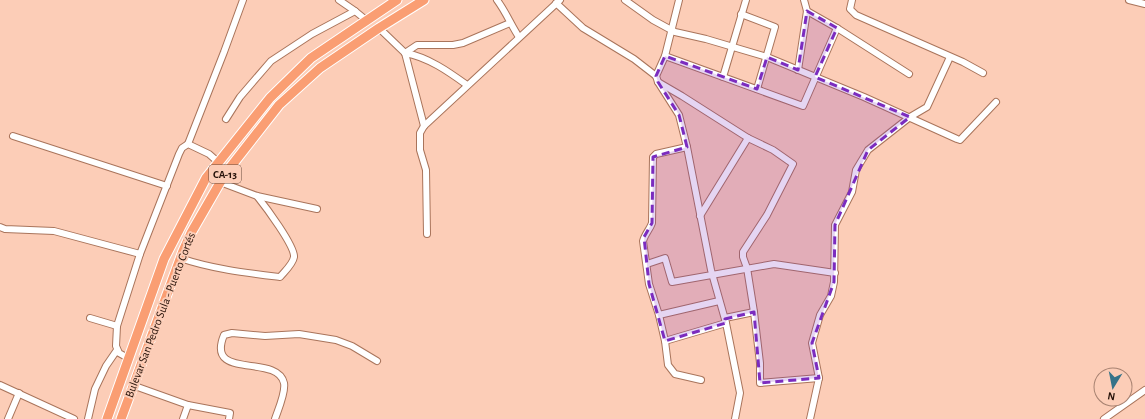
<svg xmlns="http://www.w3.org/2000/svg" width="1145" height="419" font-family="'Alegreya Sans',sans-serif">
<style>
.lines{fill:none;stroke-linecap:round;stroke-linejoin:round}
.minor-casing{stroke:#a9745b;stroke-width:8}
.highway-casing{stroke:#fff;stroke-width:11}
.minor{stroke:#fff;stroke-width:6}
.highway{stroke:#fa9e73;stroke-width:9}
.marked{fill:#7b2cbf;fill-opacity:0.2;stroke:#7b2cbf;stroke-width:3;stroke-dasharray:8 5;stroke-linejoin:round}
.labels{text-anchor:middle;stroke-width:4;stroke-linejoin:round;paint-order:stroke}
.shield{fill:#fccdb7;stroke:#674a3d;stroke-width:1}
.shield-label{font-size:11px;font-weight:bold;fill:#271209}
.street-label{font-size:12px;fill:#271209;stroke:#fccdb7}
</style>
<rect width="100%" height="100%" fill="#fccdb7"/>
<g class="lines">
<g class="minor-casing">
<g id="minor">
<path d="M 339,0 L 355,11"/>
<path d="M 497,0 C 506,12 511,25 519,37"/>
<path d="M 625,0 L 653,20 L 675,32 L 706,39 L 767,57 L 864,97 L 957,139 L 960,140 L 996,102"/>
<path d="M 679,0 L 665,56 L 656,76 L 658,82 L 679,115 L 687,147 L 711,270 L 726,323 L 740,393 L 735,419"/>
<path d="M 852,0 L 850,9 L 856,15 L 963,62 L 983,73"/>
<path d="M 1129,0 L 1145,4"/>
<path d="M 556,3 L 583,28 L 634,59 L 656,76"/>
<path d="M 807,11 L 837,28 L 909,74"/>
<path d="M 741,14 L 775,27 L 757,89"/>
<path d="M 379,28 L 405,53 L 424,126"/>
<path d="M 405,53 L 417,45 L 453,45 L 463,43 L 510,23"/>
<path d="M 405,53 C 428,57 449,72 467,85"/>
<path d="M 665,56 L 803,106 L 837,28"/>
<path d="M 798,70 L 807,11 L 804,0"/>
<path d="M 723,77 L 746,0"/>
<path d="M 658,82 L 682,96 L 748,138 L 773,150 L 793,164 L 767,215 L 743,252 L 743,257 L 747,268 L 754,312 L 760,363 L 760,383 L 819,378"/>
<path d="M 226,119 L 240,97 L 271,61 L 312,34 L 355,11 L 366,20"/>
<path d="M 13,136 L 167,186"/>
<path d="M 188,144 L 224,52 L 243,0"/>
<path d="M 687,147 L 656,154 L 653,157 L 652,223 C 650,229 645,234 643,241 L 649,284 L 659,315 L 665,341 L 668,365 L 675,374 L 701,380"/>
<path d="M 220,182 L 257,196 L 317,209"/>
<path d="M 700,216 L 748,138"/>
<path d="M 0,227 L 5,229 L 54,231 L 140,254"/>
<path d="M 427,234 L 426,170 L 420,150 L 420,133 L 424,126 L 560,0"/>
<path d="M 180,258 C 212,269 247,273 280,277 C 285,271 293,264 294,257 C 295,246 265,206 257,196"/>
<path d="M 647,264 L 665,258 L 672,282 L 774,264 L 835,273"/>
<path d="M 659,315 L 719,301"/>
<path d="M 90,318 L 117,326"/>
<path d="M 725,318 L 754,312"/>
<path d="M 665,341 L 726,323"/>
<path d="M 128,358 L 119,353 L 116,346 L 117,326 L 140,254 L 179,154 L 182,148 L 188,144 L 209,154 L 218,162"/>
<path d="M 0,385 L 74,419"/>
<path d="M 132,385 L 188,405 L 230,413 L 229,419"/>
<path d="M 8,419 L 19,393"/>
<path d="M 88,419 L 95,389 L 106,366 L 117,350"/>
<path d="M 183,419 L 188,405"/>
<path d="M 275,419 C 278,410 286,392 284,383 C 277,353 205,381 224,335 L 232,333 L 265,336 L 299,334 L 336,340 L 352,346 L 377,361"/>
<path d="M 810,419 L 819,378 L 812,343 L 820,315 L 831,296 L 834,282 L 835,225 L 852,192 L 856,170 L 868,150 L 910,117 L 927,107 L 950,57"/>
<path d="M 1104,419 L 1145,390"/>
</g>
</g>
<g class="highway-casing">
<g id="highway">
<path d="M 107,419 L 164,259 L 206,178 L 270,98 L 311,58 L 397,0"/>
<path d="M 121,419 L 183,251 L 191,233 L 225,174 L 279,105 L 320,68 L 379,28 L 424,0"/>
</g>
</g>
<use href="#minor" class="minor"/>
<use href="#highway" class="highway"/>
</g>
<path class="marked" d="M 807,11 L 837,28 L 815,77 L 910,117 L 868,150 L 835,225 L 834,282 L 812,343 L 819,378 L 760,383 L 754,312 L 725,319 L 726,323 L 665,341 L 649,284 L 644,237 L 652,223 L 653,157 L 687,147 L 679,115 L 658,82 L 656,76 L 665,56 L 757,89 L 767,57 L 798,70 Z"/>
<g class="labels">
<rect class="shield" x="209" y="165" width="32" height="18" rx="3"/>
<g class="shield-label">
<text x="225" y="178">CA-13</text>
</g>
<g class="street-label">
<text transform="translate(160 315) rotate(-69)" y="4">Bulevar San Pedro Sula - Puerto Cortés</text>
</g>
</g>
<g transform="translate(1113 387) rotate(190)"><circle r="19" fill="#fccdb7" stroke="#a78271"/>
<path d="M0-3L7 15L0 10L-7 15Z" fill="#367389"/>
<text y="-6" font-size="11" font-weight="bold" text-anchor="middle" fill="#271209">N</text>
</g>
</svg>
